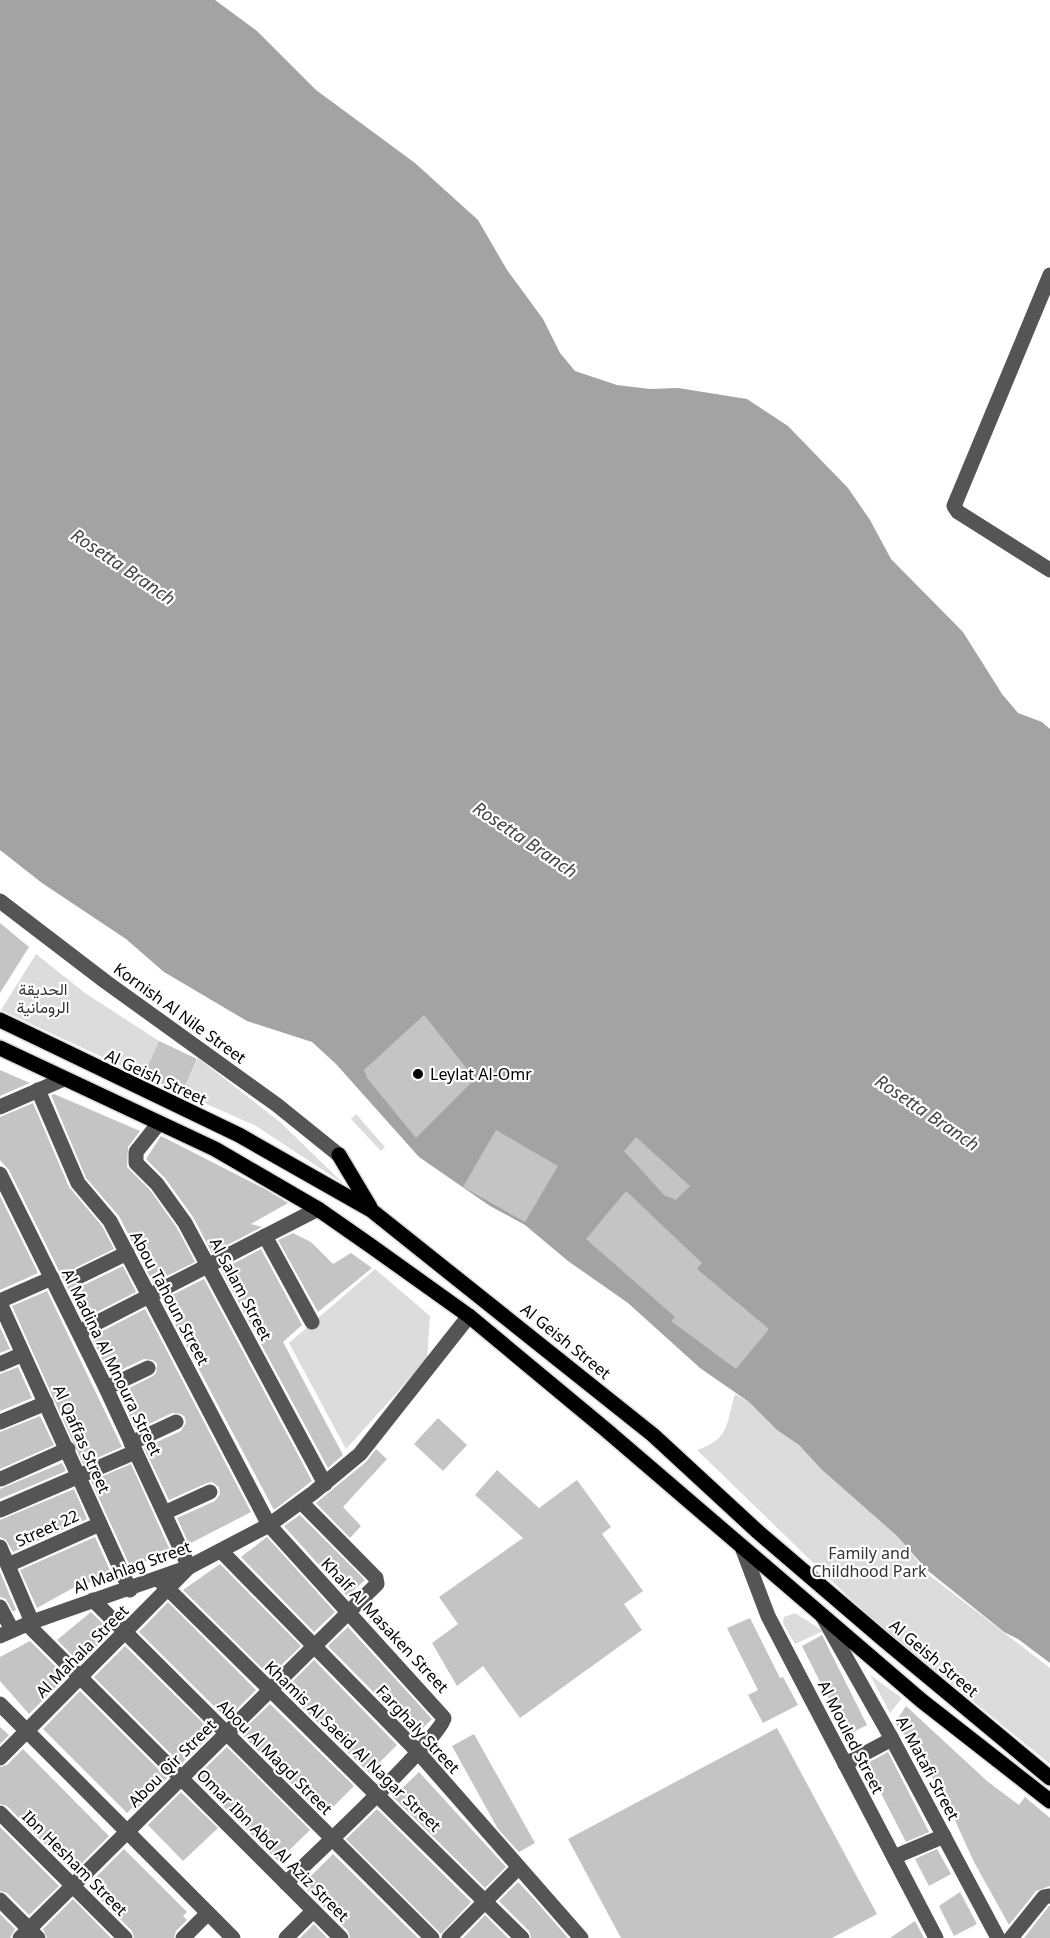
<svg xmlns="http://www.w3.org/2000/svg" width="1050" height="1938" font-family="'Noto Sans',Vazirmatn,sans-serif">
<style>
.green{fill:#dcdcdc}
.water{fill:#a3a3a3}
.building{fill:#c4c4c4}
.lines{fill:none;stroke-linecap:round;stroke-linejoin:round}
.major-casing{stroke:#dbdbdb;stroke-width:18}
.minor{stroke:#555;stroke-width:15}
.major{stroke:#000;stroke-width:15}
.poi-dot{fill:#000;stroke:#fff;stroke-width:2}
.labels{text-anchor:middle;stroke-width:4.5;stroke-linejoin:round;paint-order:stroke}
.park-label{font-size:16px;fill:#333;stroke:#fff}
.street-label{font-size:16px;fill:#000;stroke:#fff}
.poi-label{font-size:16px;fill:#000;stroke:#fff;text-anchor:start}
.water-label{font-size:18px;font-style:italic;fill:#444;stroke:#fff}
</style>
<rect width="100%" height="100%" fill="#fff"/>
<g class="green">
<path d="M 36,954 L 85,993 L 159,1041 L 143,1076 L 1,1010 Z"/>
<path d="M 198,1058 L 280,1122 L 344,1184 L 256,1126 L 182,1093 Z"/>
<path d="M 356,1114 L 385,1147 L 381,1151 L 351,1119 Z"/>
<path d="M 375,1269 L 430,1316 L 427,1359 L 346,1449 L 289,1343 Z"/>
<path d="M 735,1394 L 749,1402 L 777,1430 L 799,1445 L 821,1469 L 897,1536 L 929,1575 L 1050,1668 L 1050,1764 L 867,1615 L 697,1450 C 730,1439 726,1424 735,1394 Z"/>
<path d="M 795,1613 L 823,1631 L 795,1644 L 783,1623 L 784,1617 Z"/>
<path d="M 870,1675 L 902,1698 L 890,1713 Z"/>
</g>
<path class="water" d="M 0,0 L 215,0 L 257,31 L 316,90 L 415,163 L 478,220 L 507,270 L 543,319 L 560,353 L 575,371 L 617,385 L 650,389 L 678,388 L 747,399 L 788,426 L 848,488 L 870,520 L 891,559 L 963,632 L 1002,694 L 1018,713 L 1042,722 L 1050,729 L 1050,1663 L 1018,1639 L 1004,1632 L 927,1570 L 897,1536 L 821,1469 L 799,1445 L 777,1430 L 749,1402 L 700,1368 L 628,1303 L 568,1261 L 525,1225 L 490,1206 L 419,1157 L 336,1064 L 312,1042 L 247,1021 L 164,972 L 126,939 L 42,883 L 0,850 Z"/>
<g class="building">
<path d="M 0,923 L 29,947 L 0,993 Z"/>
<path d="M 424,1015 L 475,1079 L 416,1138 L 367,1078 L 364,1070 Z"/>
<path d="M 159,1041 L 197,1059 L 182,1093 L 143,1076 Z"/>
<path d="M 0,1070 L 30,1083 L 0,1096 Z"/>
<path d="M 54,1094 L 140,1131 L 128,1147 L 127,1167 L 150,1190 L 177,1228 L 195,1262 L 153,1283 L 119,1216 L 86,1178 L 51,1095 Z"/>
<path d="M 33,1103 L 69,1187 L 102,1226 L 114,1249 L 75,1268 L 70,1275 L 72,1281 L 79,1286 L 84,1285 L 123,1266 L 136,1292 L 83,1319 L 9,1170 L 0,1160 L 0,1117 Z"/>
<path d="M 496,1130 L 558,1166 L 525,1222 L 463,1187 Z"/>
<path d="M 161,1136 L 265,1189 L 288,1203 L 251,1224 L 262,1227 L 212,1253 L 193,1217 L 165,1178 L 146,1159 Z"/>
<path d="M 636,1137 L 690,1186 L 676,1200 L 664,1195 L 624,1151 Z"/>
<path d="M 626,1191 L 702,1263 L 697,1269 L 769,1329 L 736,1369 L 671,1321 L 675,1317 L 586,1239 Z"/>
<path d="M 0,1196 L 38,1273 L 0,1290 Z"/>
<path d="M 293,1233 L 311,1242 L 333,1264 L 351,1253 L 372,1268 L 318,1312 L 278,1240 Z"/>
<path d="M 261,1249 L 302,1325 L 283,1342 L 343,1455 L 328,1468 L 221,1270 Z"/>
<path d="M 204,1279 L 312,1481 L 274,1510 L 162,1300 Z"/>
<path d="M 47,1291 L 122,1447 L 83,1464 L 12,1306 Z"/>
<path d="M 145,1309 L 251,1512 L 189,1544 L 177,1518 L 215,1501 L 220,1494 L 219,1487 L 212,1482 L 207,1483 L 169,1500 L 144,1448 L 181,1431 L 186,1423 L 185,1417 L 181,1414 L 172,1413 L 136,1430 L 119,1393 L 153,1376 L 156,1373 L 157,1364 L 153,1360 L 144,1359 L 110,1375 L 91,1337 Z"/>
<path d="M 0,1327 L 10,1349 L 0,1353 Z"/>
<path d="M 18,1367 L 32,1398 L 0,1411 L 0,1374 Z"/>
<path d="M 40,1416 L 54,1445 L 0,1469 L 0,1432 Z"/>
<path d="M 438,1418 L 467,1445 L 443,1471 L 414,1444 Z"/>
<path d="M 376,1449 L 387,1459 L 343,1507 L 361,1526 L 350,1538 L 316,1503 L 366,1462 Z"/>
<path d="M 62,1463 L 66,1471 L 0,1499 L 0,1489 Z"/>
<path d="M 131,1464 L 170,1550 L 131,1568 L 91,1481 Z"/>
<path d="M 497,1470 L 539,1508 L 577,1480 L 611,1527 L 602,1534 L 643,1591 L 624,1604 L 642,1630 L 520,1718 L 483,1666 L 457,1686 L 432,1643 L 458,1624 L 439,1597 L 523,1538 L 475,1495 Z"/>
<path d="M 74,1489 L 87,1519 L 13,1552 L 6,1540 L 0,1537 L 0,1520 Z"/>
<path d="M 300,1515 L 365,1580 L 347,1596 L 284,1526 Z"/>
<path d="M 95,1537 L 112,1575 L 73,1588 L 37,1608 L 20,1570 Z"/>
<path d="M 267,1537 L 335,1612 L 314,1632 L 241,1557 Z"/>
<path d="M 220,1564 L 301,1646 L 270,1676 L 183,1590 Z"/>
<path d="M 0,1572 L 16,1610 L 13,1612 L 6,1599 L 0,1597 Z"/>
<path d="M 168,1602 L 256,1690 L 227,1719 L 139,1632 Z"/>
<path d="M 91,1612 L 111,1632 L 80,1663 L 57,1640 Z"/>
<path d="M 750,1618 L 780,1678 L 783,1677 L 798,1705 L 763,1723 L 748,1695 L 758,1690 L 727,1628 Z"/>
<path d="M 348,1627 L 432,1719 L 416,1735 L 328,1646 Z"/>
<path d="M 822,1635 L 867,1725 L 847,1735 L 802,1646 Z"/>
<path d="M 30,1641 L 66,1677 L 29,1714 L 0,1681 L 0,1657 Z"/>
<path d="M 125,1646 L 213,1733 L 181,1764 L 94,1677 Z"/>
<path d="M 314,1660 L 397,1745 L 369,1773 L 284,1690 Z"/>
<path d="M 80,1691 L 167,1778 L 135,1811 L 132,1808 L 127,1813 L 43,1729 Z"/>
<path d="M 270,1704 L 354,1786 L 324,1816 L 240,1733 Z"/>
<path d="M 906,1706 L 987,1781 L 1019,1805 L 1025,1797 L 1050,1818 L 1050,1886 L 1036,1891 L 1009,1925 L 974,1862 L 953,1816 L 918,1751 L 895,1723 Z"/>
<path d="M 0,1727 L 9,1735 L 0,1744 Z"/>
<path d="M 777,1728 L 877,1914 L 832,1938 L 621,1938 L 568,1839 Z"/>
<path d="M 474,1734 L 535,1843 L 519,1852 L 498,1829 L 452,1746 Z"/>
<path d="M 227,1747 L 310,1830 L 278,1861 L 195,1778 Z"/>
<path d="M 23,1749 L 109,1836 L 73,1872 L 7,1806 L 0,1804 L 0,1767 L 7,1765 Z"/>
<path d="M 888,1752 L 929,1832 L 906,1842 L 866,1764 Z"/>
<path d="M 419,1772 L 506,1867 L 485,1888 L 393,1797 Z"/>
<path d="M 181,1792 L 218,1828 L 183,1861 L 148,1825 Z"/>
<path d="M 377,1809 L 471,1902 L 441,1934 L 346,1839 Z"/>
<path d="M 0,1827 L 59,1886 L 29,1915 L 7,1893 L 0,1891 Z"/>
<path d="M 124,1849 L 187,1912 L 183,1916 L 187,1920 L 176,1931 L 174,1938 L 134,1938 L 132,1931 L 87,1886 Z"/>
<path d="M 937,1849 L 951,1874 L 929,1886 L 915,1859 Z"/>
<path d="M 333,1854 L 418,1938 L 350,1938 L 348,1931 L 302,1885 Z"/>
<path d="M 518,1882 L 534,1899 L 568,1938 L 531,1938 L 529,1931 L 499,1901 Z"/>
<path d="M 960,1892 L 977,1924 L 954,1936 L 939,1906 Z"/>
<path d="M 73,1899 L 111,1938 L 47,1938 L 43,1929 Z"/>
<path d="M 1050,1906 L 1050,1938 L 1024,1938 L 1049,1906 Z"/>
<path d="M 0,1914 L 15,1929 L 10,1938 L 0,1938 Z"/>
<path d="M 485,1915 L 508,1938 L 463,1938 Z"/>
<path d="M 915,1921 L 924,1938 L 890,1938 Z"/>
<path d="M 314,1924 L 327,1938 L 300,1938 Z"/>
</g>
<g class="lines">
<g class="major-casing">
<g id="major">
<path d="M 0,1020 L 239,1135 L 371,1210 L 653,1435 L 757,1531 L 883,1639 L 1050,1778"/>
<path d="M 0,1048 L 215,1149 L 318,1209 L 371,1246 L 469,1316 L 605,1429 L 922,1701 L 1050,1801"/>
<path d="M 339,1155 L 370,1207"/>
</g>
</g>
<g class="minor">
<path d="M 1050,275 L 954,506 L 958,512 L 1050,570"/>
<path d="M 0,901 L 106,982 L 277,1105 L 339,1155"/>
<path d="M 38,1090 L 78,1183 L 110,1221 L 269,1525 L 444,1718 C 443,1735 308,1862 286,1883"/>
<path d="M 0,1107 L 64,1079"/>
<path d="M 159,1123 L 136,1152 L 136,1163 L 157,1184 L 185,1223 L 325,1484"/>
<path d="M 0,1174 L 106,1388 L 189,1567 L 0,1758"/>
<path d="M 265,1236 L 312,1322"/>
<path d="M 80,1276 L 127,1253"/>
<path d="M 0,1301 L 52,1278"/>
<path d="M 0,1303 L 130,1590"/>
<path d="M 79,1332 L 318,1209"/>
<path d="M 0,1364 L 23,1354"/>
<path d="M 106,1388 L 148,1368"/>
<path d="M 0,1422 L 46,1403"/>
<path d="M 131,1443 L 176,1422"/>
<path d="M 1,1479 L 68,1449"/>
<path d="M 0,1510 L 135,1452"/>
<path d="M 164,1513 L 210,1492"/>
<path d="M 0,1547 L 32,1622"/>
<path d="M 743,1550 L 768,1616 L 936,1938"/>
<path d="M 222,1552 L 418,1752 L 581,1938"/>
<path d="M 8,1565 L 100,1524"/>
<path d="M 161,1582 L 522,1938"/>
<path d="M 93,1600 L 432,1938"/>
<path d="M 0,1607 L 12,1630"/>
<path d="M 823,1617 L 892,1739 L 998,1938"/>
<path d="M 27,1624 L 341,1938"/>
<path d="M 0,1636 L 32,1622 L 189,1567 L 269,1525 L 313,1493 L 360,1454 L 469,1316"/>
<path d="M 0,1704 L 233,1938"/>
<path d="M 845,1764 L 892,1739"/>
<path d="M 0,1813 L 125,1938"/>
<path d="M 894,1857 L 944,1836"/>
<path d="M 0,1900 L 38,1938"/>
<path d="M 20,1938 L 377,1584 L 376,1578 L 301,1502"/>
<path d="M 183,1938 L 208,1913"/>
<path d="M 286,1938 L 313,1911"/>
<path d="M 449,1938 L 518,1868"/>
<path d="M 1011,1938 L 1044,1897 L 1050,1896"/>
</g>
<use href="#major" class="major"/>
</g>
<circle class="poi-dot" cx="418" cy="1074" r="6"/>
<g class="labels">
<g class="park-label">
<text x="43" y="995">الحديقة<tspan x="43" dy="18">الرومانية</tspan></text>
<text x="869" y="1559">Family and<tspan x="869" dy="18">Childhood Park</tspan></text>
</g>
<g class="street-label">
<text transform="translate(180 1013) rotate(36)" y="6">Kornish Al Nile Street</text>
<text transform="translate(156 1077) rotate(25)" y="6">Al Geish Street</text>
<text transform="translate(241 1289) rotate(62)" y="6">Al Salam Street</text>
<text transform="translate(170 1298) rotate(62)" y="6">Abou Tahoun Street</text>
<text transform="translate(566 1341) rotate(39)" y="6">Al Geish Street</text>
<text transform="translate(112 1362) rotate(64)" y="6">Al Madina Al Mnoura Street</text>
<text transform="translate(82 1439) rotate(66)" y="6">Al Qaffas Street</text>
<text transform="translate(47 1528) rotate(-24)" y="6">Street 22</text>
<text transform="translate(132 1567) rotate(-20)" y="6">Al Mahlag Street</text>
<text transform="translate(385 1625) rotate(47)" y="6">Khalf Al Masaken Street</text>
<text transform="translate(82 1651) rotate(-45)" y="6">Al Mahala Street</text>
<text transform="translate(934 1658) rotate(40)" y="6">Al Geish Street</text>
<text transform="translate(418 1729) rotate(47)" y="6">Farghaly Street</text>
<text transform="translate(851 1737) rotate(63)" y="6">Al Mouled Street</text>
<text transform="translate(353 1746) rotate(44)" y="6">Khamis Al Saeid Al Nagar Street</text>
<text transform="translate(275 1757) rotate(45)" y="6">Abou Al Magd Street</text>
<text transform="translate(172 1763) rotate(-45)" y="6">Abou Qir Street</text>
<text transform="translate(928 1768) rotate(62)" y="6">Al Matafi Street</text>
<text transform="translate(273 1845) rotate(45)" y="6">Omar Ibn Abd Al Aziz Street</text>
<text transform="translate(75 1863) rotate(45)" y="6">Ibn Hesham Street</text>
</g>
<g class="poi-label">
<text x="430" y="1080">Leylat Al-Omr</text>
</g>
<g class="water-label">
<text transform="translate(123 567) rotate(34)" y="6">Rosetta Branch</text>
<text transform="translate(525 840) rotate(34)" y="6">Rosetta Branch</text>
<text transform="translate(927 1113) rotate(34)" y="6">Rosetta Branch</text>
</g>
</g>
</svg>
